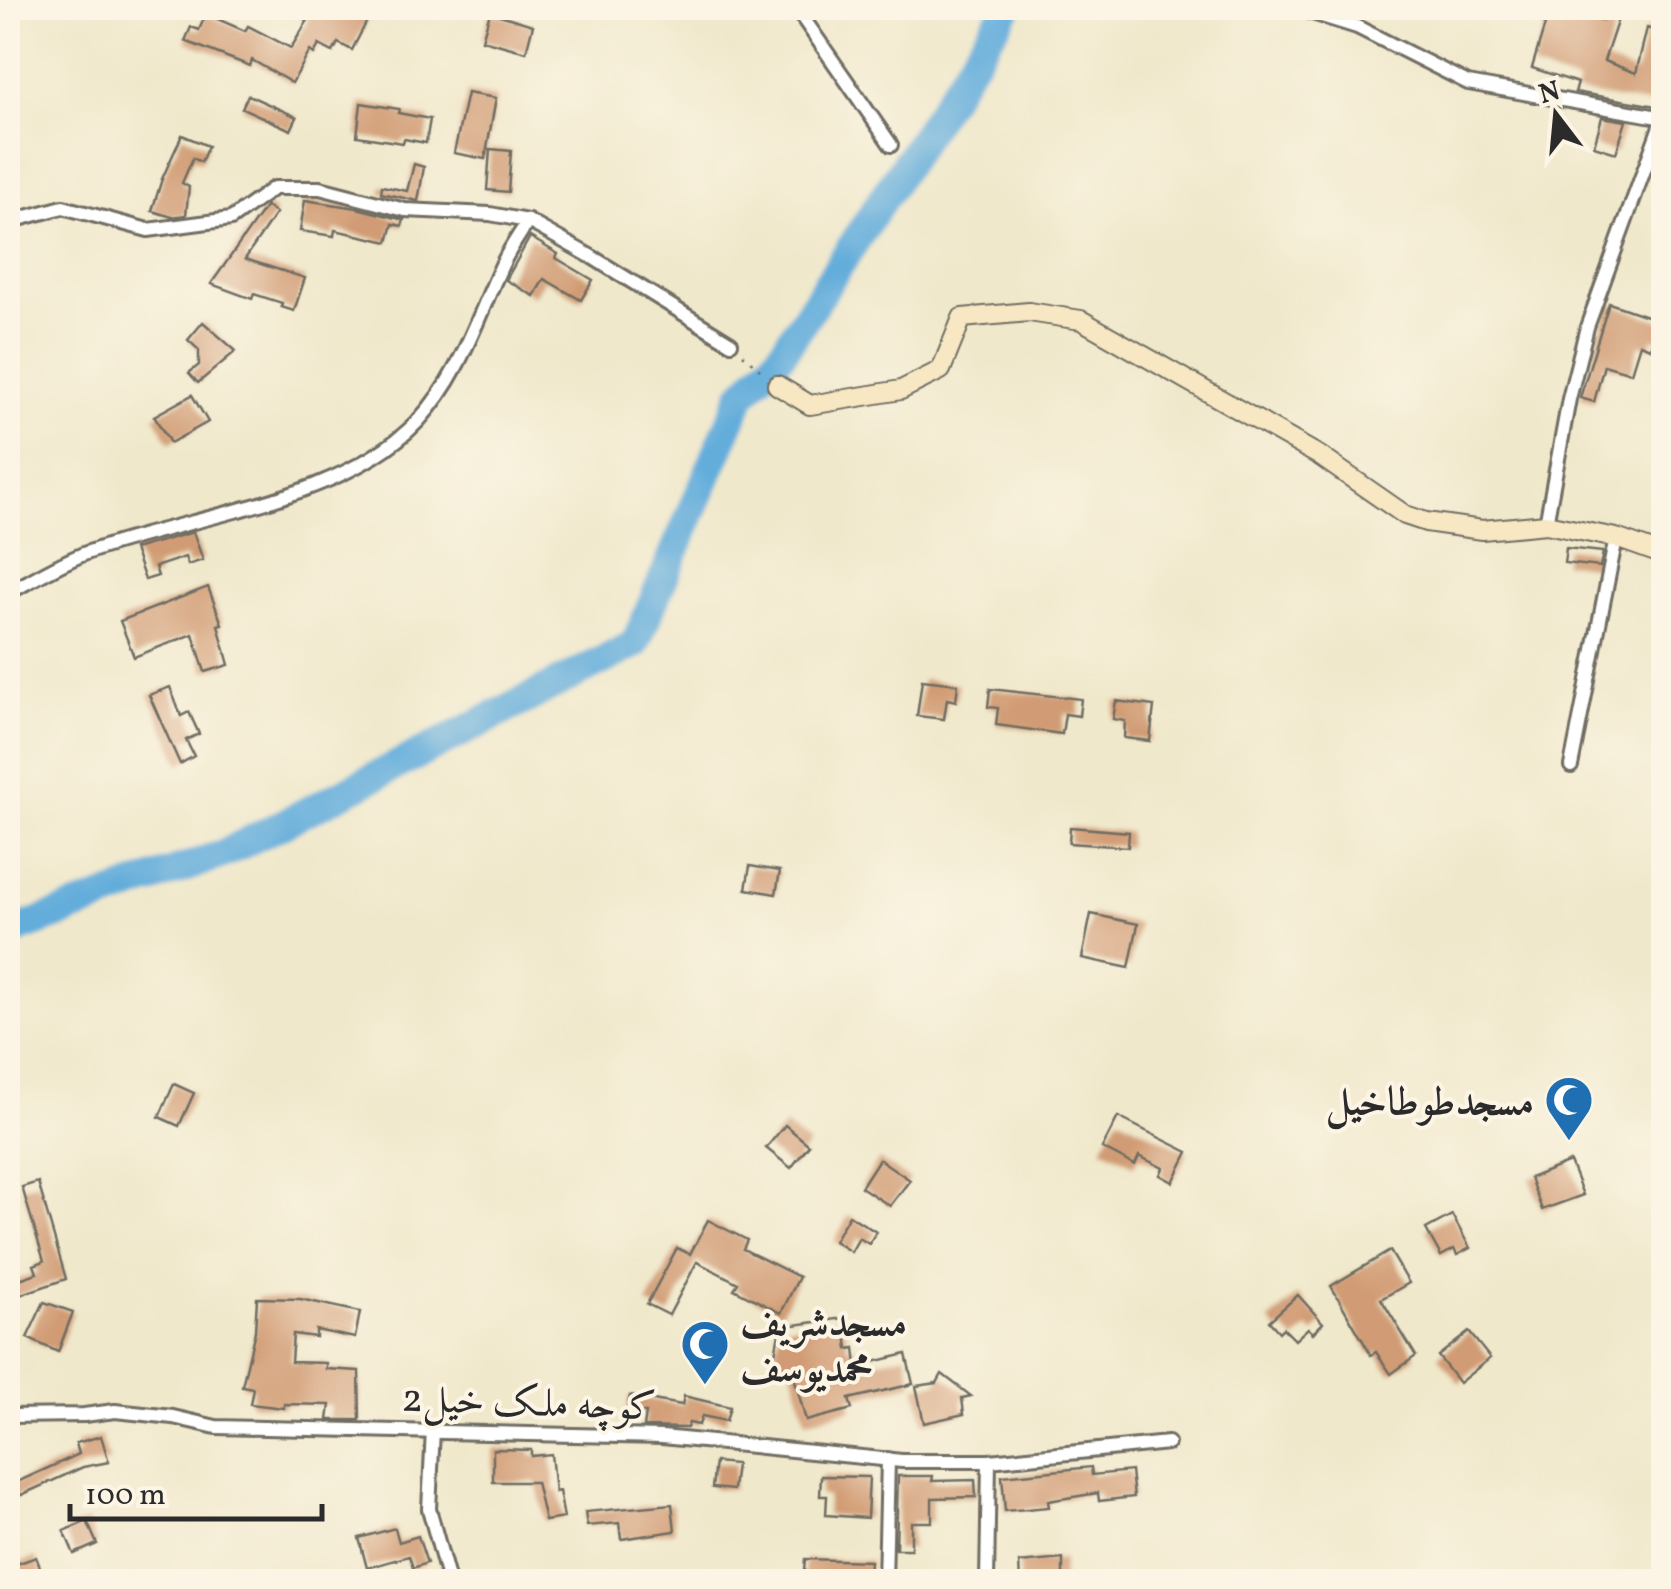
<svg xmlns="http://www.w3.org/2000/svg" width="1671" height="1589" font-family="Vollkorn,Amiri,serif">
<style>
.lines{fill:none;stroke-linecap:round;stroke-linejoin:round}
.river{stroke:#64addb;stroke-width:30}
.building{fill:#d19c74}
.street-casing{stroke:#706d63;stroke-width:18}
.secondary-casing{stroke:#706d63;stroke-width:22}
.path{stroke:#706d63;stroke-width:2.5;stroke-dasharray:2.5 8;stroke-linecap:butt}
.street{stroke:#fff;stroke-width:12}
.secondary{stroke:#f7e8c3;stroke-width:18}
.labels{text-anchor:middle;stroke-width:8;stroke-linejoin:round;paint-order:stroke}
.poi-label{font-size:40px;font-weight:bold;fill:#2b2b2b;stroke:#fcf5e5;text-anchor:end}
.street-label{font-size:40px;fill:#2b2b2b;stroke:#fcf5e5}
</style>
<rect width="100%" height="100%" fill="#fcf5e5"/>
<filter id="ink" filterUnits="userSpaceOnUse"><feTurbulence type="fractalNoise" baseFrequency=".01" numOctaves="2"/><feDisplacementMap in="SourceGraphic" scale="20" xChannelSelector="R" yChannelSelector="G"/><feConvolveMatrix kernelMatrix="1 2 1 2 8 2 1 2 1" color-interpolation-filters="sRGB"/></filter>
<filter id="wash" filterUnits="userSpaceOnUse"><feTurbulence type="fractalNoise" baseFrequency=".0048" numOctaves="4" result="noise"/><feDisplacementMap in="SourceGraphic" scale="40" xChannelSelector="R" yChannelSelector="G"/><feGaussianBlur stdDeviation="2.25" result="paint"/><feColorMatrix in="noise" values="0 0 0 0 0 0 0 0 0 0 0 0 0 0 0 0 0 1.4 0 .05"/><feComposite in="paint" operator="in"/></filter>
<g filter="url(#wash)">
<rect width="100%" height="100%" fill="#f0e8cb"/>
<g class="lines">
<path class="river" d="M 8,933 L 225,853 L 635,644 L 742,395 L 782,353 L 1007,8"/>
</g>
<g id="blocks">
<g class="building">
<path d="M 280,8 L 346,8 L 368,19 L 352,50 L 338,43 L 333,52 L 319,45 L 314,54 L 310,51 L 292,83 L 252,60 L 250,66 L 185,41 L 191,27 L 199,30 L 206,14 L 245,31 L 248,26 L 291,48 L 308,20 Z"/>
<path d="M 1550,8 L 1565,8 L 1602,20 L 1604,14 L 1618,19 L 1604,61 L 1636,73 L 1647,28 L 1664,33 L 1664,104 L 1657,102 L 1656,106 L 1575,92 L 1578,83 L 1532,68 Z"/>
<path d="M 490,12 L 533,25 L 526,52 L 482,40 Z"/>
<path d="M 467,93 L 496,98 L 485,159 L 454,153 Z"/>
<path d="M 248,95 L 297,117 L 291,130 L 242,108 Z"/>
<path d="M 361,103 L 399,109 L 398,113 L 430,119 L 426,143 L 404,139 L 403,143 L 357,136 Z"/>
<path d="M 1602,117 L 1626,121 L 1616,153 L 1594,146 Z"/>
<path d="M 182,135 L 208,146 L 201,162 L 193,158 L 182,183 L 189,187 L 186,215 L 172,217 L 152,211 L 162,179 Z"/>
<path d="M 490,149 L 511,151 L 508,192 L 487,190 Z"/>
<path d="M 414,164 L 424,167 L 418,201 L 381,193 L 382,186 L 407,191 Z"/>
<path d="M 305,200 L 357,208 L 404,220 L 402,226 L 393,224 L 388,242 L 335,230 L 334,236 L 300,231 Z"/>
<path d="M 266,206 L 276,213 L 245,259 L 305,278 L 294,311 L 281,307 L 282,303 L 254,294 L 252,299 L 211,284 Z"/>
<path d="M 530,237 L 558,254 L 556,258 L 593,280 L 581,300 L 544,279 L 534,296 L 506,280 Z"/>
<path d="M 1609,303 L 1664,322 L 1664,342 L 1653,338 L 1650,348 L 1640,344 L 1631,373 L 1604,365 L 1594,402 L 1580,398 Z"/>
<path d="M 203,322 L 236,351 L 198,383 L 189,373 L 199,365 L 199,350 L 188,340 Z"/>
<path d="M 192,395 L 208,422 L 170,443 L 154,416 Z"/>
<path d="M 193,532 L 203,560 L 188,565 L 185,557 L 155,567 L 158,576 L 145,580 L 134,549 Z"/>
<path d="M 1566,548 L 1603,552 L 1600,567 L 1564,563 Z"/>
<path d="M 208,587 L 222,624 L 218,625 L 229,665 L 205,672 L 193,634 L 134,657 L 120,621 Z"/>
<path d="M 922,680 L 958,684 L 956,701 L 947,699 L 944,719 L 917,716 Z"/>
<path d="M 170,687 L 181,716 L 189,712 L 199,734 L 186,740 L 194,756 L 180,764 L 149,695 Z"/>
<path d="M 990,689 L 1081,699 L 1079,716 L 1065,714 L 1062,734 L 996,725 L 998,708 L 988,707 Z"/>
<path d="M 1116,701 L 1154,706 L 1150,741 L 1124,738 L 1125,721 L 1113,719 Z"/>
<path d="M 1070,827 L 1129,832 L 1128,847 L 1069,843 Z"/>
<path d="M 750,866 L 780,871 L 776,894 L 746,889 Z"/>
<path d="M 1091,914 L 1138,924 L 1129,968 L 1082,958 Z"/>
<path d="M 174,1084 L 194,1093 L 179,1126 L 159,1117 Z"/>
<path d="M 1118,1117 L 1188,1152 L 1173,1182 L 1160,1175 L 1163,1168 L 1139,1156 L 1135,1165 L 1102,1148 Z"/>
<path d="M 785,1125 L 809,1145 L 791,1168 L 766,1148 Z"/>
<path d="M 879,1159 L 910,1180 L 890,1206 L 861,1187 Z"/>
<path d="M 1570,1162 L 1583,1195 L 1542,1210 L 1530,1178 Z"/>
<path d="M 38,1182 L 66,1279 L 8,1299 L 8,1283 L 37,1273 L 34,1265 L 44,1261 L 22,1187 Z"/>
<path d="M 849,1215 L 876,1232 L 869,1244 L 859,1238 L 851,1252 L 834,1241 Z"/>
<path d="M 1452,1215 L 1470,1248 L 1457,1255 L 1454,1249 L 1441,1256 L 1426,1229 Z"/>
<path d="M 708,1220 L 747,1240 L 743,1249 L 799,1277 L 781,1313 L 734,1289 L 738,1283 L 697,1262 L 669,1315 L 647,1304 L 677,1248 L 690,1254 Z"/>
<path d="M 1390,1251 L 1409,1283 L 1381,1299 L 1416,1356 L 1391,1374 L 1376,1352 L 1371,1355 L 1331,1286 Z"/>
<path d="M 1298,1295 L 1323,1323 L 1313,1333 L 1308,1328 L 1295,1340 L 1283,1328 L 1279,1332 L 1269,1321 Z"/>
<path d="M 257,1298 L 300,1299 L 360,1312 L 355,1338 L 316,1330 L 316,1337 L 293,1334 L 291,1362 L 326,1363 L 326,1369 L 359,1371 L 360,1420 L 328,1420 L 330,1405 L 284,1404 L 284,1408 L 250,1404 L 253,1388 L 242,1386 L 255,1331 Z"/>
<path d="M 44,1302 L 73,1312 L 58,1352 L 27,1338 Z"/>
<path d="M 844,1318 L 848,1349 L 855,1348 L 857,1366 L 906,1354 L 913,1384 L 849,1399 L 852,1409 L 806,1421 L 792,1369 L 773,1365 L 780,1327 Z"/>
<path d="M 1469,1332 L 1490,1358 L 1459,1383 L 1438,1356 Z"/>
<path d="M 942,1374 L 971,1396 L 962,1398 L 964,1414 L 924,1423 L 916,1386 L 937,1383 Z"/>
<path d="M 630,1396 L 682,1405 L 684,1396 L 730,1407 L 726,1421 L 702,1416 L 699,1425 L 689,1423 L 687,1428 L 644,1427 L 646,1413 L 627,1409 Z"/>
<path d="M 101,1436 L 109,1462 L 83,1467 L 8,1501 L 8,1486 L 79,1454 L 76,1443 Z"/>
<path d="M 493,1449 L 531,1450 L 531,1456 L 551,1454 L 555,1492 L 559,1491 L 564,1518 L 545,1521 L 536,1482 L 493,1482 Z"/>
<path d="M 715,1462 L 736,1464 L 733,1490 L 712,1488 Z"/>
<path d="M 1091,1467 L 1092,1475 L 1131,1471 L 1134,1497 L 1099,1501 L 1098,1493 L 1048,1501 L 1049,1507 L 1005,1511 L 1002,1476 Z"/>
<path d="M 821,1476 L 869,1477 L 867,1518 L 826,1515 L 827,1496 L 820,1496 Z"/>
<path d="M 898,1476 L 933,1476 L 932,1481 L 975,1480 L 976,1497 L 932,1498 L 932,1522 L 911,1522 L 911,1549 L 896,1549 Z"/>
<path d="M 672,1504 L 675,1531 L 621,1539 L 619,1523 L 587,1526 L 585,1512 Z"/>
<path d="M 87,1521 L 97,1544 L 74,1554 L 64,1531 Z"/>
<path d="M 395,1528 L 399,1542 L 418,1536 L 427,1563 L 413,1568 L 409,1556 L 367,1568 L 359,1538 Z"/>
<path d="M 36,1557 L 46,1582 L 17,1582 L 11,1566 Z"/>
<path d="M 805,1559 L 870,1561 L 869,1577 L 819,1575 L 818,1582 L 803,1582 Z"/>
<path d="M 1063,1559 L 1063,1582 L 1020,1582 L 1019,1563 Z"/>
</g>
</g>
</g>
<g filter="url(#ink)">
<use href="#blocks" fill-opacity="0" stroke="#706d63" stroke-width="2.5"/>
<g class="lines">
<g class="street-casing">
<g id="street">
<path d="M 796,8 L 891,145"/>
<path d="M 1296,8 L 1357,27 L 1468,83 L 1664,118"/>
<path d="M 8,222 L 63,207 L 148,230 L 231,219 L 274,188 L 320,188 L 405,210 L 490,214 L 528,221 L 592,257 L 731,343"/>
<path d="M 1546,524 L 1569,399 L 1587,327 L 1663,118"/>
<path d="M 8,593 C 34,579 61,562 89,552 C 192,515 341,502 418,421 C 460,376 476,321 501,267 C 508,251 519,236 528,221"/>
<path d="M 1571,766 L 1616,538"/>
<path d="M 8,1416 L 84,1415 L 115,1411 L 173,1417 L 216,1427 L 662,1437 L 902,1461 L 989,1461 L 1168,1443"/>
<path d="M 433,1430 L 429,1509 L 449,1582"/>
<path d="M 885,1582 L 888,1459"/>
<path d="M 987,1582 L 989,1461"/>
</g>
</g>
<g class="secondary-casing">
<path id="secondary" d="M 777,385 L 810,405 L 901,390 L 941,370 L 962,318 L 1029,312 L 1081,320 L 1320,456 L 1405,515 L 1426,522 L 1482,530 L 1546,524 L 1616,538 L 1664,555"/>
</g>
<path class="path" d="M 743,354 L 763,373"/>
<use href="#street" class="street"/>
<use href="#secondary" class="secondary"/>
</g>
</g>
<defs>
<g id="mosque-pin" transform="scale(2.5)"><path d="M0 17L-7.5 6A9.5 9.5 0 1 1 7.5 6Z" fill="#1f6fb2" stroke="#fcf5e5"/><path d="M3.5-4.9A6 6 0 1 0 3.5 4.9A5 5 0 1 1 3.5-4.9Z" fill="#fff"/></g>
</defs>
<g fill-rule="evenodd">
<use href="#mosque-pin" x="1569" y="1100"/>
<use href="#mosque-pin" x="705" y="1344"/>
</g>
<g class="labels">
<g class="poi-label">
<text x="1534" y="1114">مسجدطوطاخیل</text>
<text x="740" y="1335" text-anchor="start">مسجدشریف<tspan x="740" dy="46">محمدیوسف</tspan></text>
</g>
<g class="street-label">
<text transform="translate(529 1401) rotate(2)" y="14">کوچه ملک خیل2</text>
</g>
</g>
<rect width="1671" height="1589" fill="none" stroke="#fcf5e5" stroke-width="40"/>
<g transform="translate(1556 115) rotate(344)" stroke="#fcf5e5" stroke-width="8" paint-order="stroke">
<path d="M0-8L18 38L0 25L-18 38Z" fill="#2b2b2b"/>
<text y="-15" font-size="28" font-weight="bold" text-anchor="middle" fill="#2b2b2b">N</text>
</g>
<path d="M70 1504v15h252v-15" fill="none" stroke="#2b2b2b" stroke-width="5"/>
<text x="85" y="1504" font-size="30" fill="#2b2b2b" stroke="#fcf5e5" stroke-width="8" paint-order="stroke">100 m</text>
</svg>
